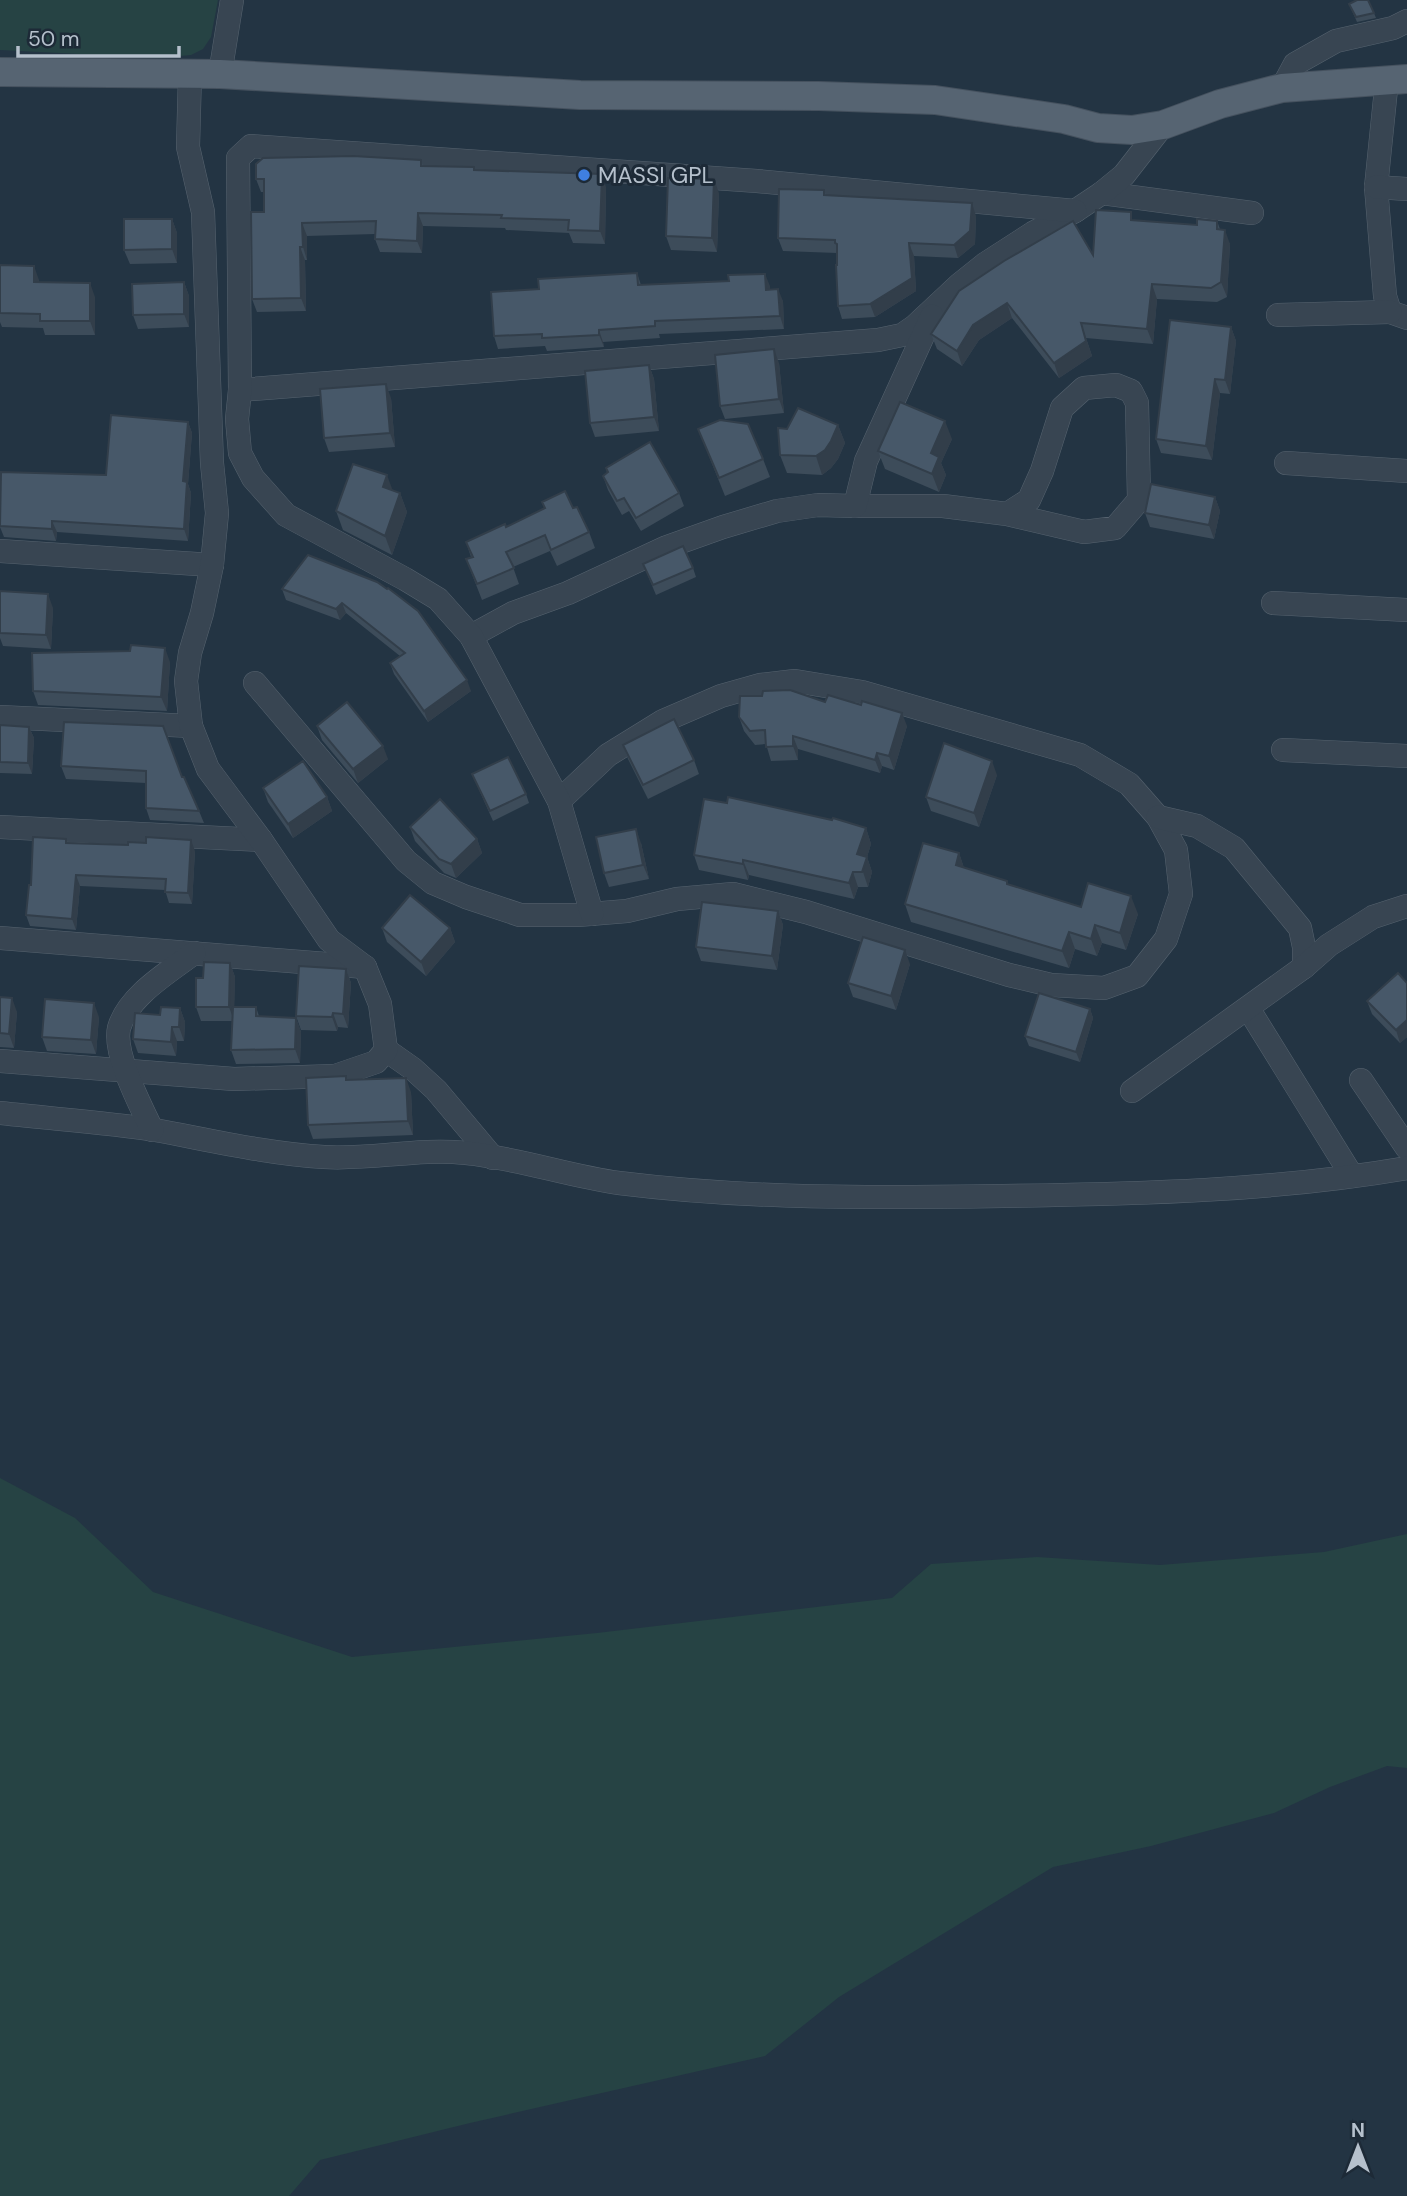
<svg xmlns="http://www.w3.org/2000/svg" width="1407" height="2196" font-family="'DM Sans',sans-serif">
<style>
.green{fill:#264344}
.lines{fill:none;stroke-linecap:round;stroke-linejoin:round}
.minor-casing{stroke:#56636f;stroke-width:24}
.major-casing{stroke:#45515e;stroke-width:30}
.minor{stroke:#384552;stroke-width:23}
.major{stroke:#566472;stroke-width:28}
.wall{fill:#3d4c5a}
.shaded-wall{fill:#323e4a}
.building{fill:#475869;stroke:#323e4a;stroke-width:2}
.shop-dot{fill:#3f7fe0;stroke:#1d2a37;stroke-width:2.5}
.labels{text-anchor:middle;stroke-width:6;stroke-linejoin:round;paint-order:stroke}
.poi-label{font-size:23px;fill:#b5c0cc;stroke:#1d2a37;text-anchor:start}
</style>
<rect width="100%" height="100%" fill="#233443"/>
<g class="green">
<path d="M 0,0 L 218,0 L 211,37 L 203,49 L 191,55 L 159,58 L 0,50 Z"/>
<path d="M 0,1478 L 75,1518 L 153,1592 L 352,1657 L 597,1633 L 892,1598 L 931,1564 L 1037,1557 L 1160,1565 L 1324,1552 L 1407,1534 L 1407,1768 L 1387,1766 L 1330,1787 L 1274,1813 L 1151,1846 L 1053,1867 L 839,1997 L 765,2056 L 470,2123 L 320,2160 L 289,2196 L 0,2196 Z"/>
</g>
<g class="lines">
<g class="minor-casing">
<g id="minor">
<path d="M 220,74 L 232,0"/>
<path d="M 1387,79 L 1376,187 L 1385,296 L 1390,312 L 1407,318"/>
<path d="M 1282,88 L 1295,64 L 1336,41 L 1393,28 L 1407,21"/>
<path d="M 1376,187 L 1407,189"/>
<path d="M 1102,193 L 1252,213"/>
<path d="M 1278,315 L 1390,312"/>
<path d="M 240,390 L 878,340 L 902,335 L 915,326 L 960,284 L 985,264 L 1033,233 L 1075,211 L 1102,193 L 1124,175 L 1163,125"/>
<path d="M 1286,463 L 1407,471"/>
<path d="M 855,506 L 943,506 L 1007,514 L 1084,532 L 1115,528 L 1139,500 L 1137,403 L 1131,391 L 1116,385 L 1084,388 L 1062,408 L 1042,471 L 1029,500 L 1007,514"/>
<path d="M 0,551 L 212,565"/>
<path d="M 1273,603 L 1407,610"/>
<path d="M 471,636 L 513,613 L 568,593 L 667,547 L 723,527 L 777,511 L 818,505 L 855,506 L 866,461 L 932,316"/>
<path d="M 255,683 L 406,861 L 433,883 L 466,897 L 520,915 L 578,915 L 627,911 L 677,899 L 733,894 L 806,912 L 1009,975 L 1051,985 L 1104,988 L 1137,976 L 1166,939 L 1181,894 L 1176,850 L 1158,817 L 1129,784 L 1080,755 L 862,692 L 795,681 L 760,685 L 721,696 L 663,721 L 608,755 L 559,801"/>
<path d="M 0,717 L 191,726"/>
<path d="M 1283,750 L 1407,756"/>
<path d="M 1158,817 L 1197,826 L 1234,848 L 1300,928 L 1304,947 L 1304,967"/>
<path d="M 0,827 L 261,840"/>
<path d="M 592,914 L 559,801 L 471,636 L 438,599 L 405,579 L 286,515 L 253,478 L 240,453 L 237,419 L 240,390 L 238,158 L 251,146 L 757,181 L 1075,211"/>
<path d="M 0,938 L 365,967"/>
<path d="M 1248,1008 L 1352,1176"/>
<path d="M 386,1050 L 413,1069 L 436,1090 L 493,1158"/>
<path d="M 0,1061 L 234,1079 L 335,1076 L 376,1062 L 386,1050 L 380,1004 L 365,967 L 329,940 L 261,840 L 208,769 L 191,726 L 186,681 L 190,653 L 202,613 L 212,565 L 217,513 L 212,463 L 203,212 L 188,147 L 190,74"/>
<path d="M 1361,1080 L 1407,1148"/>
<path d="M 1132,1091 L 1304,967 L 1329,945 L 1373,917 L 1407,906"/>
<path d="M 0,1113 C 52,1119 104,1122 155,1130 C 210,1140 269,1154 324,1157 C 371,1160 417,1148 466,1153 C 518,1158 568,1176 619,1183 C 747,1199 875,1198 1003,1196 C 1138,1194 1274,1191 1407,1168"/>
<path d="M 152,1130 C 141,1106 113,1054 119,1028 C 128,996 169,972 194,953"/>
</g>
</g>
<g class="major-casing">
<path id="major" d="M 0,72 L 220,74 L 580,95 L 819,96 L 935,100 L 1064,119 L 1098,128 L 1132,130 L 1163,125 L 1220,104 L 1282,88 L 1407,79"/>
</g>
<use href="#minor" class="minor"/>
<use href="#major" class="major"/>
</g>
<g class="wall">
<path d="M 1349,4 L 1374,13 L 1376,18 L 1357,22 Z"/>
<path d="M 421,160 L 423,166 L 474,167 L 475,170 L 606,187 L 605,244 L 573,243 L 569,233 L 506,230 L 505,228 L 423,226 L 422,253 L 380,252 L 375,239 L 375,234 L 307,236 L 307,260 L 305,260 L 306,311 L 257,312 L 252,299 L 264,212 L 264,192 L 261,192 L 256,179 Z"/>
<path d="M 824,190 L 826,195 L 976,216 L 975,244 L 958,258 L 914,256 L 916,291 L 875,317 L 842,319 L 838,306 L 837,253 L 783,251 L 778,238 Z"/>
<path d="M 719,193 L 717,252 L 671,250 L 666,236 Z"/>
<path d="M 172,219 L 177,233 L 177,263 L 130,264 L 124,250 Z"/>
<path d="M 1134,221 L 1197,225 L 1217,221 L 1220,229 L 1230,244 L 1227,297 L 1217,302 L 1157,299 L 1153,344 L 1086,338 L 1092,356 L 1059,378 L 1012,318 L 979,340 L 962,366 L 937,349 L 931,334 L 1093,255 Z"/>
<path d="M 0,265 L 39,280 L 39,282 L 95,297 L 95,335 L 45,335 L 43,328 L 2,327 L 0,322 Z"/>
<path d="M 637,273 L 641,285 L 770,286 L 770,289 L 783,301 L 784,329 L 659,334 L 660,338 L 603,342 L 604,347 L 547,351 L 545,346 L 498,349 L 494,336 L 539,289 Z"/>
<path d="M 184,282 L 189,296 L 189,327 L 138,329 L 133,315 Z"/>
<path d="M 1231,327 L 1236,341 L 1230,394 L 1220,393 L 1212,460 L 1161,453 L 1156,439 Z"/>
<path d="M 779,363 L 784,413 L 725,419 L 720,406 Z"/>
<path d="M 649,365 L 654,379 L 659,431 L 595,437 L 590,423 Z"/>
<path d="M 391,398 L 395,447 L 329,452 L 324,438 Z"/>
<path d="M 188,422 L 192,433 L 188,484 L 191,493 L 188,541 L 57,532 L 56,541 L 4,537 L 0,527 L 1,472 L 106,475 Z"/>
<path d="M 838,425 L 845,443 L 838,459 L 831,468 L 822,475 L 787,473 L 780,455 L 787,429 Z"/>
<path d="M 698,429 L 763,459 L 770,477 L 725,496 Z"/>
<path d="M 952,439 L 941,463 L 946,475 L 939,492 L 885,469 L 878,451 Z"/>
<path d="M 606,468 L 679,493 L 684,506 L 641,531 L 629,511 L 622,515 L 608,490 L 603,476 L 607,473 Z"/>
<path d="M 393,491 L 400,493 L 407,512 L 392,555 L 343,530 L 336,511 Z"/>
<path d="M 1215,497 L 1220,511 L 1214,539 L 1150,527 L 1145,513 Z"/>
<path d="M 573,508 L 589,532 L 595,548 L 557,566 L 550,551 L 513,567 L 519,584 L 482,600 L 466,559 L 471,557 L 466,542 L 506,527 Z"/>
<path d="M 308,555 L 471,691 L 428,722 L 394,674 L 390,663 L 400,656 L 346,613 L 340,620 L 286,600 L 282,589 Z"/>
<path d="M 643,564 L 693,568 L 696,577 L 656,595 Z"/>
<path d="M 0,591 L 53,608 L 51,649 L 3,646 L 0,638 Z"/>
<path d="M 130,651 L 170,662 L 167,711 L 38,705 L 33,691 Z"/>
<path d="M 762,696 L 825,702 L 907,726 L 894,770 L 882,766 L 880,773 L 798,749 L 798,760 L 771,761 L 766,744 L 755,745 L 744,731 L 739,717 Z"/>
<path d="M 64,722 L 182,777 L 199,811 L 204,823 L 150,820 L 146,808 L 146,783 L 66,779 L 61,766 Z"/>
<path d="M 0,725 L 29,727 L 34,738 L 32,774 L 0,773 Z"/>
<path d="M 317,726 L 388,759 L 358,783 L 322,740 Z"/>
<path d="M 623,745 L 694,760 L 699,774 L 648,799 L 628,759 Z"/>
<path d="M 472,774 L 526,794 L 529,803 L 493,821 Z"/>
<path d="M 997,775 L 979,827 L 931,811 L 926,797 Z"/>
<path d="M 263,788 L 327,797 L 332,811 L 293,838 L 268,802 Z"/>
<path d="M 410,827 L 477,839 L 482,853 L 456,878 L 444,873 L 415,841 Z"/>
<path d="M 866,828 L 871,844 L 867,857 L 872,872 L 868,887 L 858,887 L 854,899 L 749,875 L 748,880 L 699,870 L 694,855 Z"/>
<path d="M 68,843 L 195,851 L 192,904 L 169,903 L 165,890 L 80,886 L 76,930 L 30,926 L 26,915 L 31,885 Z"/>
<path d="M 641,843 L 649,879 L 609,887 L 604,873 Z"/>
<path d="M 959,853 L 964,868 L 1009,885 L 1081,907 L 1138,914 L 1126,950 L 1102,943 L 1097,956 L 1075,949 L 1069,968 L 911,922 L 905,904 Z"/>
<path d="M 778,911 L 783,925 L 777,970 L 701,961 L 696,947 Z"/>
<path d="M 382,928 L 450,928 L 455,942 L 426,976 L 387,942 Z"/>
<path d="M 230,963 L 235,977 L 234,1007 L 256,1007 L 259,1016 L 296,1018 L 301,1032 L 300,1063 L 236,1064 L 231,1050 L 232,1021 L 201,1021 L 196,1007 L 203,978 Z"/>
<path d="M 910,964 L 896,1010 L 853,997 L 848,983 Z"/>
<path d="M 346,969 L 351,983 L 348,1028 L 338,1027 L 337,1031 L 301,1030 L 296,1016 Z"/>
<path d="M 1407,983 L 1407,1037 L 1400,1043 L 1372,1014 L 1367,1001 Z"/>
<path d="M 0,997 L 17,1012 L 14,1048 L 0,1047 Z"/>
<path d="M 180,1008 L 185,1022 L 184,1041 L 177,1041 L 176,1056 L 138,1053 L 133,1039 L 160,1015 Z"/>
<path d="M 1090,1009 L 1093,1018 L 1080,1062 L 1029,1046 L 1025,1036 Z"/>
<path d="M 99,1017 L 96,1054 L 47,1051 L 42,1037 Z"/>
<path d="M 411,1092 L 413,1135 L 313,1139 L 308,1125 Z"/>
</g>
<g class="shaded-wall">
<path d="M 602,174 L 606,187 L 605,244 L 600,231 Z"/>
<path d="M 714,179 L 719,193 L 717,252 L 712,238 Z"/>
<path d="M 972,203 L 976,216 L 975,244 L 958,258 L 954,245 Z"/>
<path d="M 418,213 L 423,226 L 422,253 L 417,241 Z"/>
<path d="M 172,219 L 177,233 L 177,263 L 172,249 Z"/>
<path d="M 302,223 L 307,236 L 307,260 L 303,247 Z"/>
<path d="M 1225,230 L 1230,244 L 1227,297 L 1221,282 Z"/>
<path d="M 909,243 L 914,256 L 916,291 L 875,317 L 870,304 Z"/>
<path d="M 300,247 L 305,260 L 306,311 L 301,298 Z"/>
<path d="M 34,266 L 39,280 L 39,296 L 34,282 Z"/>
<path d="M 765,274 L 770,286 L 771,302 L 766,290 Z"/>
<path d="M 184,282 L 189,296 L 189,327 L 184,314 Z"/>
<path d="M 90,283 L 95,297 L 95,335 L 90,321 Z"/>
<path d="M 1152,284 L 1157,299 L 1153,344 L 1147,329 Z"/>
<path d="M 778,289 L 783,301 L 784,329 L 780,316 Z"/>
<path d="M 1007,303 L 1012,318 L 979,340 L 962,366 L 957,351 L 973,325 Z"/>
<path d="M 1081,323 L 1092,356 L 1059,378 L 1054,363 Z"/>
<path d="M 1231,327 L 1236,341 L 1230,394 L 1225,380 Z"/>
<path d="M 599,330 L 603,342 L 604,347 L 599,335 Z"/>
<path d="M 774,349 L 779,363 L 784,413 L 779,399 Z"/>
<path d="M 649,365 L 654,379 L 659,431 L 654,417 Z"/>
<path d="M 1215,379 L 1220,393 L 1212,460 L 1206,446 Z"/>
<path d="M 386,384 L 391,398 L 395,447 L 390,433 Z"/>
<path d="M 945,421 L 952,439 L 941,463 L 946,475 L 939,492 L 932,474 L 931,453 Z"/>
<path d="M 188,422 L 192,433 L 188,484 L 191,493 L 188,541 L 184,529 L 183,481 Z"/>
<path d="M 838,425 L 845,443 L 838,459 L 831,468 L 822,475 L 816,456 Z"/>
<path d="M 387,475 L 394,494 L 383,487 Z"/>
<path d="M 400,493 L 407,512 L 392,555 L 385,536 Z"/>
<path d="M 1215,497 L 1220,511 L 1214,539 L 1209,525 Z"/>
<path d="M 52,521 L 57,532 L 56,541 L 52,529 Z"/>
<path d="M 48,594 L 53,608 L 51,649 L 46,635 Z"/>
<path d="M 342,603 L 346,613 L 340,620 L 336,609 Z"/>
<path d="M 165,648 L 170,662 L 167,711 L 161,697 Z"/>
<path d="M 467,680 L 471,691 L 428,722 L 424,711 Z"/>
<path d="M 902,713 L 907,726 L 894,770 L 889,756 Z"/>
<path d="M 29,727 L 34,738 L 32,774 L 28,763 Z"/>
<path d="M 793,736 L 798,749 L 798,760 L 793,746 Z"/>
<path d="M 383,746 L 388,759 L 358,783 L 353,769 Z"/>
<path d="M 877,753 L 882,766 L 880,773 L 875,760 Z"/>
<path d="M 992,761 L 997,775 L 979,827 L 974,813 Z"/>
<path d="M 327,797 L 332,811 L 293,838 L 288,824 Z"/>
<path d="M 866,828 L 871,844 L 867,857 L 872,872 L 868,887 L 857,854 Z"/>
<path d="M 636,829 L 641,843 L 649,879 L 643,865 Z"/>
<path d="M 477,839 L 482,853 L 456,878 L 451,864 Z"/>
<path d="M 191,840 L 195,851 L 192,904 L 188,893 Z"/>
<path d="M 959,853 L 965,871 L 956,865 Z"/>
<path d="M 743,860 L 749,875 L 748,880 L 743,864 Z"/>
<path d="M 853,872 L 858,887 L 854,899 L 849,883 Z"/>
<path d="M 76,875 L 80,886 L 76,930 L 72,919 Z"/>
<path d="M 1131,896 L 1138,914 L 1126,950 L 1120,933 Z"/>
<path d="M 778,911 L 783,925 L 777,970 L 772,956 Z"/>
<path d="M 1095,925 L 1102,943 L 1097,956 L 1091,939 Z"/>
<path d="M 450,928 L 455,942 L 426,976 L 421,962 Z"/>
<path d="M 1069,932 L 1075,949 L 1069,968 L 1062,951 Z"/>
<path d="M 905,950 L 910,964 L 896,1010 L 891,996 Z"/>
<path d="M 230,963 L 235,977 L 234,1021 L 229,1007 Z"/>
<path d="M 346,969 L 351,983 L 348,1028 L 343,1014 Z"/>
<path d="M 12,998 L 17,1012 L 14,1048 L 9,1034 Z"/>
<path d="M 94,1003 L 99,1017 L 96,1054 L 91,1040 Z"/>
<path d="M 180,1008 L 185,1022 L 184,1041 L 179,1027 Z"/>
<path d="M 1090,1009 L 1093,1018 L 1080,1062 L 1076,1052 Z"/>
<path d="M 333,1013 L 338,1027 L 337,1031 L 332,1017 Z"/>
<path d="M 296,1018 L 301,1032 L 300,1063 L 295,1049 Z"/>
<path d="M 1407,1020 L 1407,1037 L 1400,1043 L 1396,1030 Z"/>
<path d="M 172,1027 L 177,1041 L 176,1056 L 171,1042 Z"/>
<path d="M 406,1078 L 411,1092 L 413,1135 L 408,1121 Z"/>
</g>
<g class="building">
<path d="M 1357,0 L 1368,0 L 1374,13 L 1356,17 L 1349,4 Z"/>
<path d="M 353,156 L 421,160 L 421,166 L 474,167 L 474,170 L 602,174 L 600,231 L 568,230 L 569,220 L 501,218 L 502,215 L 418,213 L 417,241 L 375,239 L 376,221 L 302,223 L 303,247 L 300,247 L 301,298 L 252,299 L 251,212 L 264,212 L 264,179 L 256,179 L 256,164 L 263,158 Z"/>
<path d="M 668,178 L 714,179 L 712,238 L 666,236 Z"/>
<path d="M 779,189 L 824,190 L 824,195 L 972,203 L 970,231 L 954,245 L 909,243 L 912,278 L 870,304 L 838,306 L 836,265 L 837,265 L 837,244 L 835,243 L 835,240 L 778,238 Z"/>
<path d="M 1096,210 L 1131,212 L 1131,220 L 1197,225 L 1197,219 L 1217,221 L 1217,229 L 1225,230 L 1221,282 L 1211,288 L 1152,284 L 1147,329 L 1081,323 L 1086,341 L 1054,363 L 1007,303 L 973,325 L 957,351 L 931,334 L 959,291 L 1004,261 L 1073,221 L 1093,255 Z"/>
<path d="M 124,219 L 172,219 L 172,249 L 124,250 Z"/>
<path d="M 0,265 L 34,266 L 34,282 L 90,283 L 90,321 L 40,321 L 40,314 L 0,313 Z"/>
<path d="M 637,273 L 638,285 L 729,281 L 728,275 L 765,274 L 766,290 L 778,289 L 780,316 L 655,321 L 655,326 L 599,330 L 599,335 L 542,338 L 542,334 L 494,336 L 491,292 L 539,289 L 538,279 Z"/>
<path d="M 184,282 L 184,314 L 133,315 L 132,284 Z"/>
<path d="M 1170,320 L 1231,327 L 1225,380 L 1215,379 L 1206,446 L 1156,439 Z"/>
<path d="M 774,349 L 779,399 L 720,406 L 715,355 Z"/>
<path d="M 649,365 L 654,417 L 590,423 L 585,371 Z"/>
<path d="M 386,384 L 390,433 L 324,438 L 320,389 Z"/>
<path d="M 900,402 L 945,421 L 931,453 L 939,457 L 932,474 L 878,451 Z"/>
<path d="M 798,408 L 838,425 L 831,441 L 825,450 L 816,456 L 780,455 L 778,428 L 787,429 Z"/>
<path d="M 111,415 L 188,422 L 183,481 L 187,482 L 184,529 L 52,521 L 52,529 L 0,526 L 1,472 L 106,475 Z"/>
<path d="M 720,420 L 748,424 L 763,459 L 719,478 L 698,429 Z"/>
<path d="M 650,442 L 679,493 L 636,518 L 624,498 L 617,501 L 603,476 L 608,472 L 606,468 Z"/>
<path d="M 353,464 L 387,475 L 383,487 L 400,493 L 385,536 L 336,511 Z"/>
<path d="M 1151,484 L 1215,497 L 1209,525 L 1145,513 Z"/>
<path d="M 565,491 L 573,508 L 577,507 L 589,532 L 551,550 L 545,535 L 506,552 L 514,568 L 477,584 L 466,559 L 473,557 L 466,542 L 505,524 L 506,527 L 545,508 L 542,502 Z"/>
<path d="M 683,546 L 693,568 L 653,585 L 643,564 Z"/>
<path d="M 308,555 L 377,582 L 387,589 L 388,588 L 418,611 L 467,680 L 424,711 L 390,663 L 405,653 L 342,603 L 336,609 L 282,589 Z"/>
<path d="M 0,591 L 48,594 L 46,635 L 0,633 Z"/>
<path d="M 131,645 L 165,648 L 161,697 L 33,691 L 32,653 L 130,651 Z"/>
<path d="M 790,690 L 825,702 L 828,695 L 861,705 L 862,701 L 902,713 L 889,756 L 877,753 L 875,760 L 793,736 L 793,746 L 766,747 L 765,730 L 750,731 L 739,717 L 740,696 L 762,696 L 763,691 Z"/>
<path d="M 347,702 L 383,746 L 353,769 L 317,726 Z"/>
<path d="M 674,719 L 694,760 L 643,785 L 623,745 Z"/>
<path d="M 64,722 L 163,726 L 182,777 L 184,777 L 199,811 L 146,808 L 146,771 L 61,766 Z"/>
<path d="M 0,725 L 29,727 L 28,763 L 0,762 Z"/>
<path d="M 944,743 L 992,761 L 974,813 L 926,797 Z"/>
<path d="M 508,757 L 526,794 L 490,811 L 472,774 Z"/>
<path d="M 303,761 L 327,797 L 288,824 L 263,788 Z"/>
<path d="M 728,797 L 832,820 L 833,818 L 866,828 L 857,854 L 867,857 L 862,872 L 853,872 L 849,883 L 743,860 L 743,864 L 694,855 L 704,799 L 727,803 Z"/>
<path d="M 440,799 L 477,839 L 451,864 L 439,859 L 410,827 Z"/>
<path d="M 636,829 L 643,865 L 604,873 L 596,837 Z"/>
<path d="M 33,837 L 66,839 L 66,843 L 128,845 L 128,842 L 146,843 L 146,837 L 191,840 L 188,893 L 165,892 L 166,879 L 76,875 L 72,919 L 26,915 L 29,885 L 31,885 Z"/>
<path d="M 923,843 L 959,853 L 956,865 L 1007,881 L 1007,884 L 1081,907 L 1088,883 L 1131,896 L 1120,933 L 1095,925 L 1091,939 L 1069,932 L 1062,951 L 905,904 Z"/>
<path d="M 410,895 L 450,928 L 421,962 L 382,928 Z"/>
<path d="M 702,902 L 778,911 L 772,956 L 696,947 Z"/>
<path d="M 863,937 L 905,950 L 891,996 L 848,983 Z"/>
<path d="M 204,962 L 230,963 L 229,1007 L 196,1007 L 196,978 L 203,978 Z"/>
<path d="M 299,966 L 346,969 L 343,1014 L 333,1013 L 332,1017 L 296,1016 Z"/>
<path d="M 1398,973 L 1407,983 L 1407,1020 L 1396,1030 L 1367,1001 Z"/>
<path d="M 1039,993 L 1090,1009 L 1076,1052 L 1025,1036 Z"/>
<path d="M 0,997 L 12,998 L 9,1034 L 0,1033 Z"/>
<path d="M 45,999 L 94,1003 L 91,1040 L 42,1037 Z"/>
<path d="M 161,1007 L 180,1008 L 179,1027 L 172,1027 L 171,1042 L 133,1039 L 135,1013 L 160,1015 Z"/>
<path d="M 233,1007 L 256,1007 L 256,1016 L 296,1018 L 295,1049 L 231,1050 Z"/>
<path d="M 346,1076 L 346,1080 L 406,1078 L 408,1121 L 308,1125 L 306,1078 Z"/>
</g>
<circle class="shop-dot" cx="584" cy="175" r="7"/>
<g class="labels">
<g class="poi-label">
<text x="598" y="183">MASSI GPL</text>
</g>
</g>
<g transform="translate(1358 2147)" stroke="#1d2a37" stroke-width="5" paint-order="stroke">
<path d="M0-5L12 26L0 18L-12 26Z" fill="#b5c0cc"/>
<text y="-10" font-size="19" font-weight="bold" text-anchor="middle" fill="#b5c0cc">N</text>
</g>
<path d="M18 46v10h161v-10" fill="none" stroke="#b5c0cc" stroke-width="3.5"/>
<text x="28" y="46" font-size="21" fill="#b5c0cc" stroke="#1d2a37" stroke-width="5" paint-order="stroke">50 m</text>
</svg>
